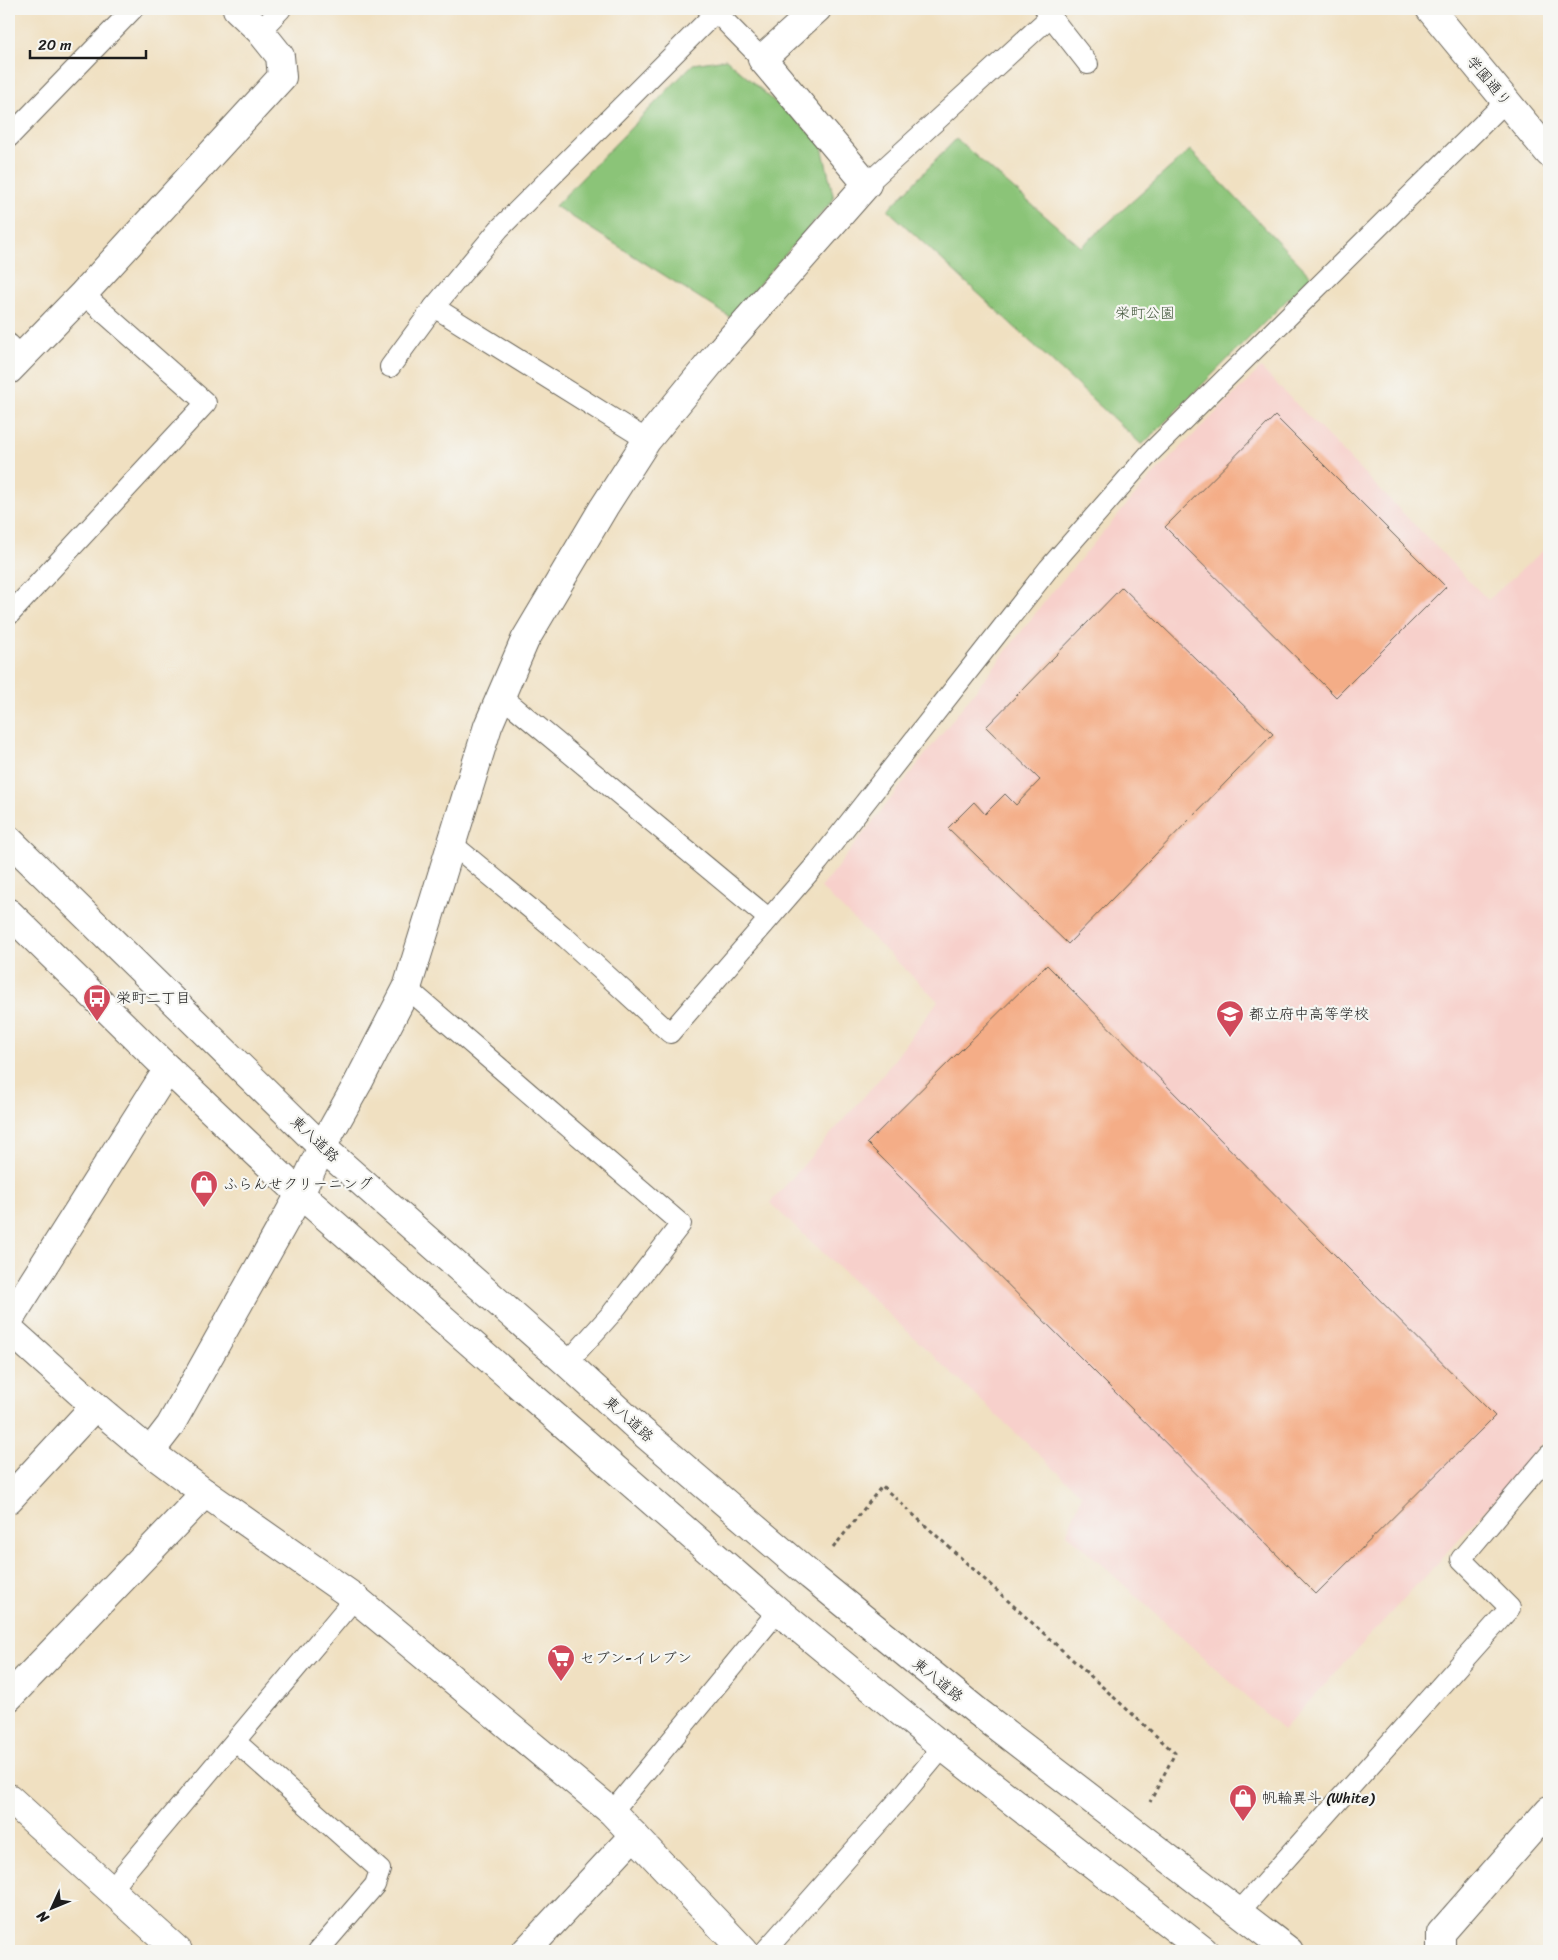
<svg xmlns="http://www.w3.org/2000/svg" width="1558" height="1960" font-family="Sriracha,'Klee One',sans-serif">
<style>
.built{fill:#f7d0cb}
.green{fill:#8bc478;stroke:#54704a}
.building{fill:#f4ad87}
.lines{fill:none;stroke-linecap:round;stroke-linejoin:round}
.service-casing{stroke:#666156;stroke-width:22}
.minor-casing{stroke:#666156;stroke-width:30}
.tertiary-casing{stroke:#666156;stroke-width:30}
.primary-casing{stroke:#666156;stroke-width:30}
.path{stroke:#666156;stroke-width:3;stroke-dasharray:4 4;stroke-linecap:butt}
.service{stroke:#fff;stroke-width:20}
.minor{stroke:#fff;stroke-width:28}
.tertiary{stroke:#fff;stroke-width:28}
.primary{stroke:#fff;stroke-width:28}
.labels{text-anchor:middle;stroke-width:4.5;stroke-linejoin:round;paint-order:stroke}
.street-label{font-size:15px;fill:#1c1c1c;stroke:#f6f6f2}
.park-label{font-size:15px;fill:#43573c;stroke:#f6f6f2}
.poi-label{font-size:15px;fill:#1c1c1c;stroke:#f6f6f2;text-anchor:start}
</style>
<rect width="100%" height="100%" fill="#f6f6f2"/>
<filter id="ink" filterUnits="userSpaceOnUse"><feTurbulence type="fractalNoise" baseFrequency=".02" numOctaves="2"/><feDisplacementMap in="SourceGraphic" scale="10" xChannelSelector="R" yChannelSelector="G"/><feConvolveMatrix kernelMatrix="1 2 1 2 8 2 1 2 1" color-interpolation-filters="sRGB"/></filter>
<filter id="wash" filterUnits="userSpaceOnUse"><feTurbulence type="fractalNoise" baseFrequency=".0096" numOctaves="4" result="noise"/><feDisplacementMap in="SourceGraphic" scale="20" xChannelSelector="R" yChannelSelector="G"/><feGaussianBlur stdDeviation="1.12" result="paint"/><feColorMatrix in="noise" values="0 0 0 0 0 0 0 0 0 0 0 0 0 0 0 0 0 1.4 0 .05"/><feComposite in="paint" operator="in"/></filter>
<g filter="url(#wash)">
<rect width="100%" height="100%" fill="#f0e0c1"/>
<path class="built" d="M 1261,368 L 1488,600 L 1549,545 L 1549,1434 L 1504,1490 L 1283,1730 L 1067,1533 L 1082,1495 L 770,1203 L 882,1076 L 938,1001 L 821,888 L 1053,591 L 1149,479 Z"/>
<g class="green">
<path d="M 726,59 L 821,142 L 834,199 L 730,317 L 555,206 L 693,64 Z"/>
<path d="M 956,139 L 1081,247 L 1190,150 L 1311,276 L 1142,445 L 888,210 Z"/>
</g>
<g id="blocks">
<g class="building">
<path d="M 1275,416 L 1446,587 L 1336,697 L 1165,527 Z"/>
<path d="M 1122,587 L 1273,734 L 1068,944 L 948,828 L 974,802 L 985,814 L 1005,794 L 1016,805 L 1040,780 L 986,727 Z"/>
<path d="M 1047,965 L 1495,1416 L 1316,1594 L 867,1143 Z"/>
</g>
</g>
</g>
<g filter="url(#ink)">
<use href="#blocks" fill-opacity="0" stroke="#666156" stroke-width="1"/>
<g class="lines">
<g class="service-casing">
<g id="service">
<path d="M 1045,9 L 1088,64"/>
<path d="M 260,31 L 281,9"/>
<path d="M 9,137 L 133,9"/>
<path d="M 867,184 L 1051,16"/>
<path d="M 434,307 L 647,440"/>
<path d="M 9,344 L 21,356"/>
<path d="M 390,367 L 434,307 L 499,229 L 716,12 L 762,59"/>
<path d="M 9,615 L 206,403 L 83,294"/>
<path d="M 501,696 L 768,918"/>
<path d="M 451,843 L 566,938 L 670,1033 L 819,861 L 1049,568 L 1150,453 L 1506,101"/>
<path d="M 407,988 L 681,1224 L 612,1313 L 567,1363"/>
<path d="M 236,1742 L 380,1870 L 375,1885 L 318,1951"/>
<path d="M 612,1812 L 778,1611"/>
<path d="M 110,1890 L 355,1598"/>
<path d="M 1238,1913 L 1510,1608 L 1461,1559 L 1549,1455"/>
<path d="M 765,1951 L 904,1794 L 943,1747"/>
</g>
</g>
<g class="minor-casing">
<g id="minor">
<path d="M 9,370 L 83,294 L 282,77 L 280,56 L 260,31 L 237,9"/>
<path d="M 9,1320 L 168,1069"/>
<path d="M 9,1329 L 95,1406 L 150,1452 L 205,1493 L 355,1598 L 612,1812 L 744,1951"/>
<path d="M 150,1452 L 170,1426 L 300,1194 L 322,1147 L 358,1083 L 407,988 L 488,726 L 525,640 L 604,507 L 647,440 L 720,351 L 867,184 L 762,59 L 817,9"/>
<path d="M 9,1499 L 95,1406"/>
<path d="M 9,1697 L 205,1493"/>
<path d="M 9,1798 L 178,1951"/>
<path d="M 526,1951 L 634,1835"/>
<path d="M 1441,1951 L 1441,1933 L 1549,1810"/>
</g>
</g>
<g class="tertiary-casing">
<path id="tertiary" d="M 1430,9 L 1549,153"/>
</g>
<g class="primary-casing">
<g id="primary">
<path d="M 9,840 L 322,1147 L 567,1363 L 639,1429 L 811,1576 L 978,1712 L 1289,1951"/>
<path d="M 9,913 L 168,1069 L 300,1194 L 778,1611 L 943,1747 L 1204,1951"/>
</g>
</g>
<path class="path" d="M 833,1548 L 882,1486 L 1175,1753 L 1150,1802"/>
<use href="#service" class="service"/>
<use href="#minor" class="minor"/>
<use href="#tertiary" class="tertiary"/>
<use href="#primary" class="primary"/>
</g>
</g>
<defs>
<g id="bus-pin" transform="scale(1.4375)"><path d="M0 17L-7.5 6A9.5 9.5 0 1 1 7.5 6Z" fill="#d1495b" stroke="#f6f6f2"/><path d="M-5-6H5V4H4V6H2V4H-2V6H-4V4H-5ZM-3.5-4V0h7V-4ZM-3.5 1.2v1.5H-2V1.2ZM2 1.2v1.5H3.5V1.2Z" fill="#fff"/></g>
<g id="school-pin" transform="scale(1.4375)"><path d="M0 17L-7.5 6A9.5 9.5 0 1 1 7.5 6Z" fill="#d1495b" stroke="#f6f6f2"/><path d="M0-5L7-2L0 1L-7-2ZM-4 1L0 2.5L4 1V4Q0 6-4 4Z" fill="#fff"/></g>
<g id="shop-pin" transform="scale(1.4375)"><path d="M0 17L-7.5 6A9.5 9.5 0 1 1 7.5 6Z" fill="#d1495b" stroke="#f6f6f2"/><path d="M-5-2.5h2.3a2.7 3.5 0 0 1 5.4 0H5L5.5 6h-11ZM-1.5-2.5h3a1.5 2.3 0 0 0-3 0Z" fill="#fff"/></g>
<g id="supermarket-pin" transform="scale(1.4375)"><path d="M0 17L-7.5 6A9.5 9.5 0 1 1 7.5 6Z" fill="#d1495b" stroke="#f6f6f2"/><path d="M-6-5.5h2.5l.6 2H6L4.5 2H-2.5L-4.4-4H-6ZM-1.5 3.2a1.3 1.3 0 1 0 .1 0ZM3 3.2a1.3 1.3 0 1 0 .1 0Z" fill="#fff"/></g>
</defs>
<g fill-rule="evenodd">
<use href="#bus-pin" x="97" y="998"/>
<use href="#school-pin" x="1230" y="1014"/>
<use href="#shop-pin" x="204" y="1184"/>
<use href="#supermarket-pin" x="561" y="1658"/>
<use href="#shop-pin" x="1243" y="1798"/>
</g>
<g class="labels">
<g class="street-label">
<text transform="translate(1489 81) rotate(50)" y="5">学園通り</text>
<text transform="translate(315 1139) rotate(43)" y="5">東八道路</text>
<text transform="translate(629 1419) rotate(42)" y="5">東八道路</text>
<text transform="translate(938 1680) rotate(39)" y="5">東八道路</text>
</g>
<g class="park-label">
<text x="1145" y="318">栄町公園</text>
</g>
<g class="poi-label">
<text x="116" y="1003">栄町二丁目</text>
<text x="1249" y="1019">都立府中高等学校</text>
<text x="223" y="1189">ふらんせクリーニング</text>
<text x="580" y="1663">セブン-イレブン</text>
<text x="1262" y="1803">帆輪異斗 (White)</text>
</g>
</g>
<rect width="1558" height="1960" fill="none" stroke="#f6f6f2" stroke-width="30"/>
<g transform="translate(52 1908) rotate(226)" stroke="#f6f6f2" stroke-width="4" paint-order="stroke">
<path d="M0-4L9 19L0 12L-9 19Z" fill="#1c1c1c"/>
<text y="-8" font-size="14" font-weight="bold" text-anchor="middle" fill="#1c1c1c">N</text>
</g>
<path d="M30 50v8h116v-8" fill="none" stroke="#1c1c1c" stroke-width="2.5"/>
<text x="38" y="50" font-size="15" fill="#1c1c1c" stroke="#f6f6f2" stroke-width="4" paint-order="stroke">20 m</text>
</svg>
